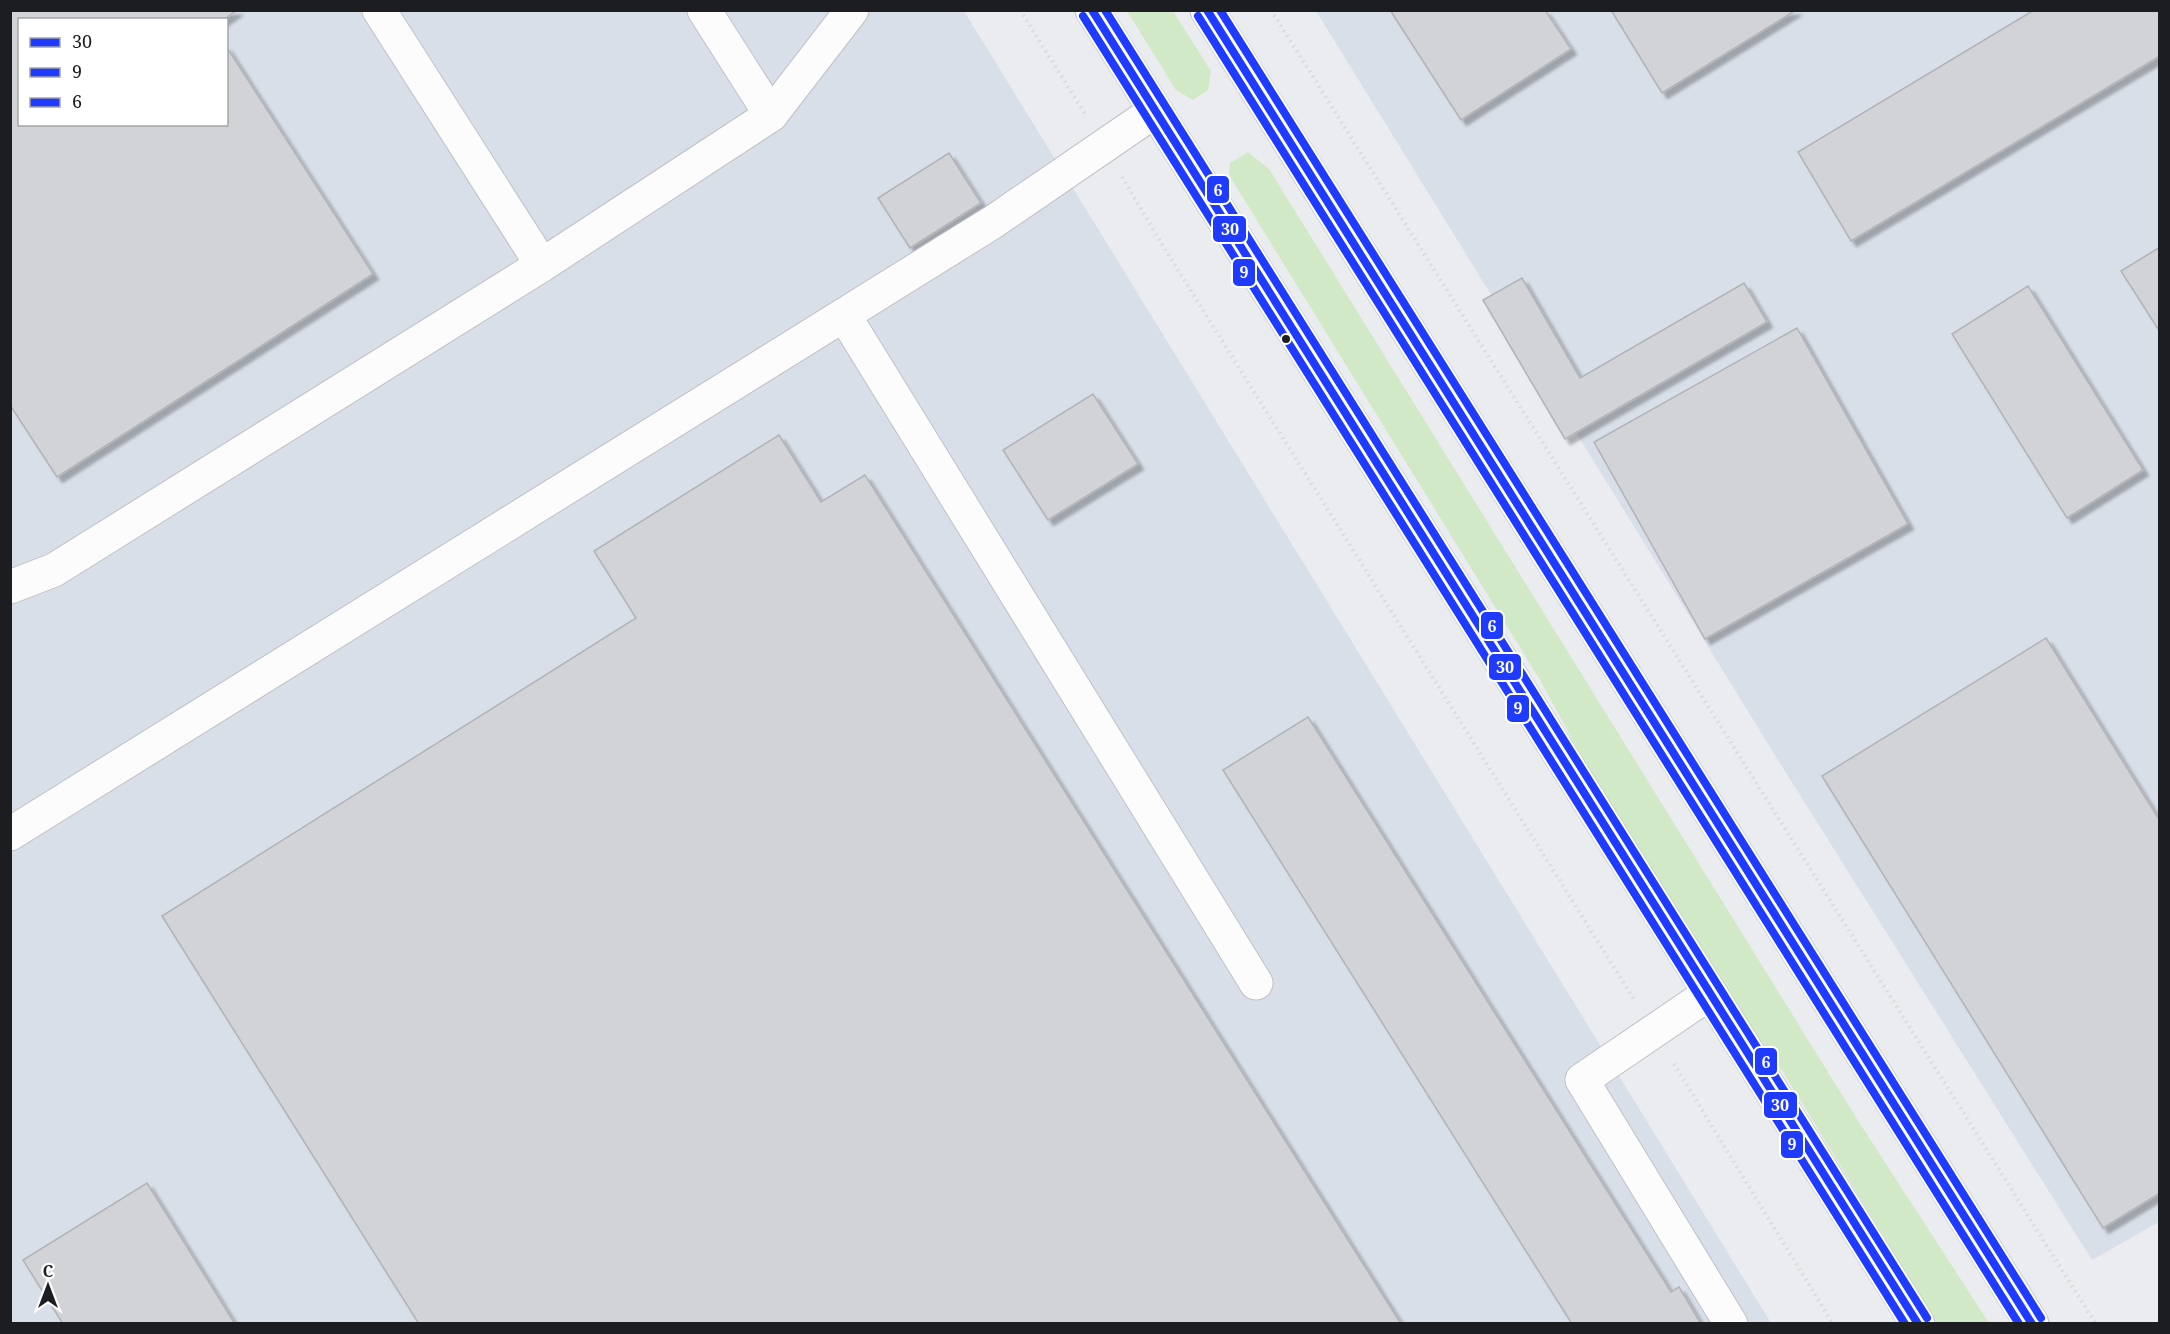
<svg xmlns="http://www.w3.org/2000/svg" width="2170" height="1334" font-family="'Noto Serif',serif">
<style>
.built{fill:#d9dfe9;fill-rule:evenodd}
.green{fill:#d2e9c7}
.building{fill:#d2d3d7;stroke:#b1b3b6;stroke-width:1.5;filter:url(#shadow)}
.lines{fill:none;stroke-linecap:round;stroke-linejoin:round}
.minor-casing{stroke:#bfc1c5;stroke-width:35}
.path{stroke:#d7d8da;stroke-width:4;stroke-dasharray:1.5 4.5;stroke-linecap:butt}
.minor{stroke:#fcfcfd;stroke-width:33}
.bus-1-casing{stroke:#fff;stroke-width:12}
.bus-2-casing{stroke:#fff;stroke-width:12}
.bus-3-casing{stroke:#fff;stroke-width:12}
.bus-1{stroke:#1f3bff;stroke-width:8}
.bus-2{stroke:#1f3bff;stroke-width:8}
.bus-3{stroke:#1f3bff;stroke-width:8}
.bus-dot{fill:#1b1d20;stroke:#fff;stroke-width:2}
.line-badge{stroke:#fff;stroke-width:2}
.badge-label{font-size:16px;text-anchor:middle;font-weight:bold;fill:#fff}
</style>
<defs>
<filter id="shadow"><feDropShadow dx="5.5" dy="5.5" stdDeviation="1.5" flood-color="#0004"/></filter>
</defs>
<rect width="100%" height="100%" fill="#eaecf0"/>
<g class="built">
<path d="M 10,11 L 964,11 L 1771,1323 L 11,1323 ZM 20,20 L 226,20 L 226,124 L 20,124 Z"/>
<path d="M 1316,11 L 2159,11 L 2159,1222 L 2092,1260 L 1783,768 Z"/>
</g>
<g class="green">
<path d="M 1127,11 L 1173,11 L 1211,71 L 1208,90 L 1193,100 L 1176,90 Z"/>
<path d="M 1248,152 L 1269,169 L 1857,1119 L 1989,1323 L 1937,1323 L 1775,1059 L 1710,993 L 1540,680 L 1229,175 L 1230,163 Z"/>
</g>
<g class="building">
<path d="M 10,10 L 237,10 L 223,20 L 20,20 L 20,124 L 226,124 L 226,46 L 373,274 L 57,477 L 10,405 Z"/>
<path d="M 1390,10 L 1545,10 L 1571,49 L 1461,120 Z"/>
<path d="M 1611,10 L 1796,10 L 1662,93 Z"/>
<path d="M 2034,10 L 2160,10 L 2160,56 L 1851,241 L 1798,152 Z"/>
<path d="M 949,153 L 981,203 L 910,248 L 878,198 Z"/>
<path d="M 2160,247 L 2160,332 L 2121,271 Z"/>
<path d="M 1522,278 L 1580,378 L 1744,283 L 1767,322 L 1565,439 L 1483,300 Z"/>
<path d="M 2028,286 L 2143,470 L 2067,518 L 1952,334 Z"/>
<path d="M 1797,328 L 1908,524 L 1705,639 L 1594,442 Z"/>
<path d="M 1093,394 L 1138,464 L 1048,520 L 1003,450 Z"/>
<path d="M 779,435 L 821,502 L 865,475 L 1401,1324 L 419,1324 L 162,916 L 636,618 L 594,551 Z"/>
<path d="M 2046,638 L 2160,821 L 2160,1193 L 2103,1228 L 1822,776 Z"/>
<path d="M 1308,717 L 1671,1292 L 1679,1287 L 1701,1324 L 1572,1324 L 1223,770 Z"/>
<path d="M 147,1183 L 235,1324 L 63,1324 L 23,1260 Z"/>
</g>
<g class="lines">
<g class="minor-casing">
<g id="minor">
<path d="M 379,10 L 542,265 L 771,115 L 704,10"/>
<path d="M 1092,10 L 1918,1324"/>
<path d="M 1207,10 L 2032,1324"/>
<path d="M 771,115 L 852,10"/>
<path d="M 844,315 L 1256,983"/>
<path d="M 10,587 L 54,570 L 542,265"/>
<path d="M 10,834 L 993,222 L 1155,111"/>
<path d="M 1710,993 L 1582,1080 L 1731,1324"/>
</g>
</g>
<g class="path">
<path d="M 1020,10 L 1085,114"/>
<path d="M 1271,10 L 2096,1324"/>
<path d="M 1122,177 L 1166,251 L 1635,1001"/>
<path d="M 1674,1064 L 1833,1324"/>
</g>
<use href="#minor" class="minor"/>
<g class="bus-1-casing">
<g id="bus-1">
<path d="M 1092,10 L 1918,1324"/>
<path d="M 1207,10 L 2032,1324"/>
</g>
</g>
<g class="bus-2-casing">
<g id="bus-2">
<path d="M 1083,16 L 1905,1324"/>
<path d="M 1198,16 L 2019,1324"/>
</g>
</g>
<g class="bus-3-casing">
<g id="bus-3">
<path d="M 1105,10 L 1927,1318"/>
<path d="M 1220,10 L 2041,1318"/>
</g>
</g>
<use href="#bus-1" class="bus-1"/>
<use href="#bus-2" class="bus-2"/>
<use href="#bus-3" class="bus-3"/>
</g>
<circle class="bus-dot" cx="1286" cy="339" r="5"/>
<g class="line-badge">
<rect x="1206" y="175" width="24" height="29" rx="6" fill="#1f3bff"/>
<rect x="1212" y="215" width="35" height="28" rx="6" fill="#1f3bff"/>
<rect x="1232" y="258" width="24" height="29" rx="6" fill="#1f3bff"/>
<rect x="1480" y="611" width="24" height="29" rx="6" fill="#1f3bff"/>
<rect x="1488" y="653" width="34" height="28" rx="6" fill="#1f3bff"/>
<rect x="1506" y="694" width="24" height="29" rx="6" fill="#1f3bff"/>
<rect x="1754" y="1047" width="24" height="29" rx="6" fill="#1f3bff"/>
<rect x="1763" y="1091" width="35" height="28" rx="6" fill="#1f3bff"/>
<rect x="1780" y="1130" width="24" height="29" rx="6" fill="#1f3bff"/>
</g>
<g class="badge-label">
<text x="1218" y="196">6</text>
<text x="1230" y="235">30</text>
<text x="1244" y="278">9</text>
<text x="1492" y="632">6</text>
<text x="1505" y="673">30</text>
<text x="1518" y="714">9</text>
<text x="1766" y="1068">6</text>
<text x="1780" y="1111">30</text>
<text x="1792" y="1150">9</text>
</g>
<rect width="2170" height="1334" fill="none" stroke="#1b1d20" stroke-width="24"/>
<rect x="18" y="18" width="210" height="108" fill="#ffffff" stroke="#a4a5a6" stroke-width="1.5"/>
<rect x="30" y="38" width="30" height="9" fill="#1f3bff" stroke="#a4a5a6" stroke-width="1.5"/>
<text x="72" y="48" font-size="18" fill="#1b1d20">30</text>
<rect x="30" y="68" width="30" height="9" fill="#1f3bff" stroke="#a4a5a6" stroke-width="1.5"/>
<text x="72" y="78" font-size="18" fill="#1b1d20">9</text>
<rect x="30" y="98" width="30" height="9" fill="#1f3bff" stroke="#a4a5a6" stroke-width="1.5"/>
<text x="72" y="108" font-size="18" fill="#1b1d20">6</text>
<g transform="translate(48 1286)" stroke="#ffffff" stroke-width="4.5" paint-order="stroke">
<path d="M0-4.5L10 22L0 15L-10 22Z" fill="#1b1d20"/>
<text y="-9" font-size="16" font-weight="bold" text-anchor="middle" fill="#1b1d20">С</text>
</g>
</svg>
